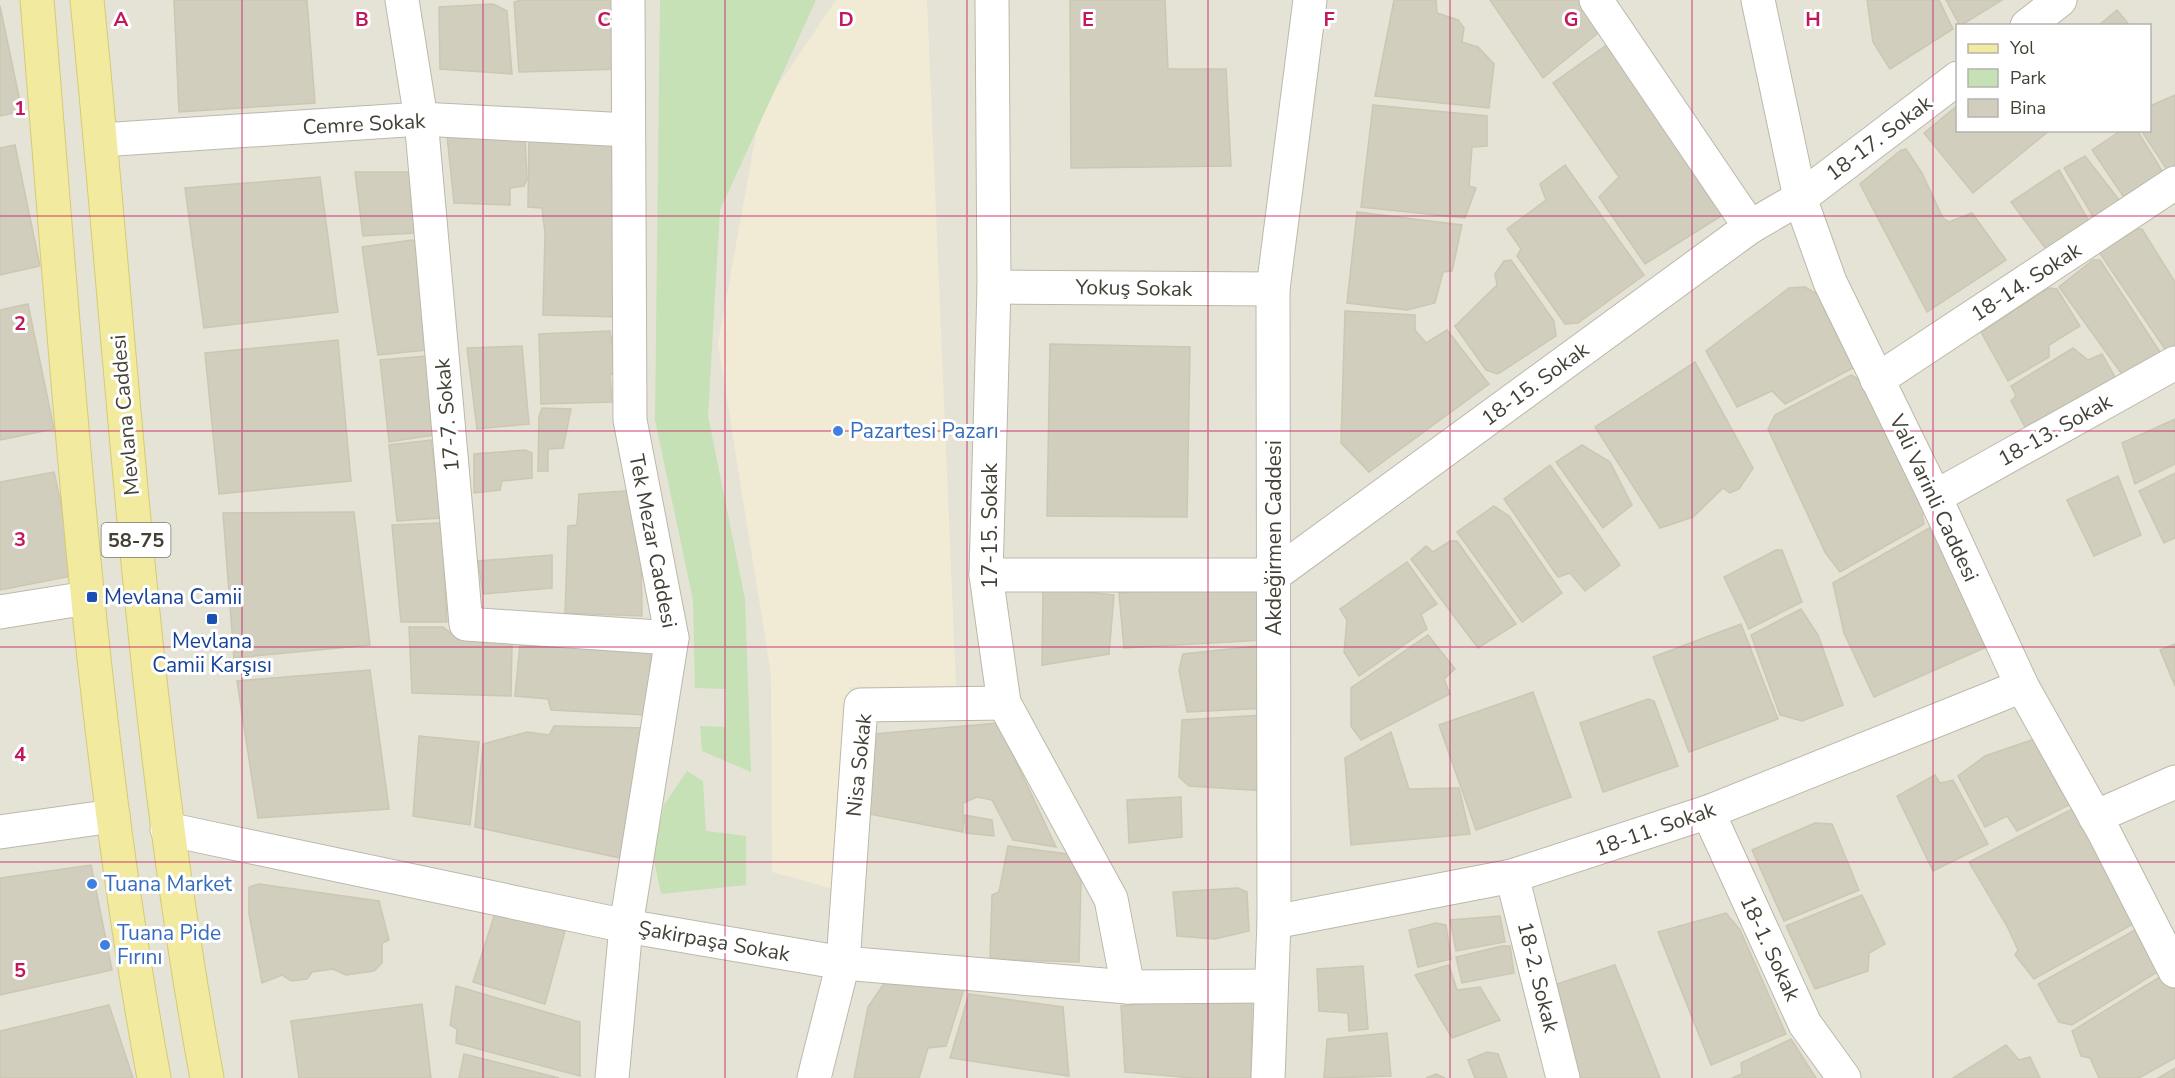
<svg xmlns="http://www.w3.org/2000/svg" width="2175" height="1078" font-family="'Nunito Sans',sans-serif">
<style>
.residential{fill:#e5e3d6;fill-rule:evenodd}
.commercial{fill:#f1ebd5}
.green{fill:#c5e1b5}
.building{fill:#d2cebe;stroke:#ccc7b2;stroke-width:1.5}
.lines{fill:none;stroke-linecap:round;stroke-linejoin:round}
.minor-casing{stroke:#bcb9ab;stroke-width:35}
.major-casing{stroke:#d5cb71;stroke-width:35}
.minor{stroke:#fff;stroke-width:33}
.major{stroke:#f2eb9f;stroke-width:33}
.grid{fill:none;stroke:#c2185b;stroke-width:1.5;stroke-opacity:0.55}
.shop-dot{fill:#3f7fe0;stroke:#fff;stroke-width:2}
.transit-dot{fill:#1a4fb4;stroke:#fff;stroke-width:2}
.labels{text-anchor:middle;stroke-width:6;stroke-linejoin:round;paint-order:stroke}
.shield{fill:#fff;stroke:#7c7a73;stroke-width:1.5}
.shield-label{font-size:20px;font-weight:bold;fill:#444137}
.street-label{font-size:21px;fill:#444137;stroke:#fff}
.shop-label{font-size:21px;fill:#366cbe;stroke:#fff;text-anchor:start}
.transit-label{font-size:21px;fill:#164399;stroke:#fff;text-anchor:start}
.grid-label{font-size:20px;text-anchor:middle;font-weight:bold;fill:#c2185b;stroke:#fff;stroke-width:6;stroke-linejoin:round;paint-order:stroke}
</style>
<rect width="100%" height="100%" fill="#f2f0e7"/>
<path class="residential" d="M 0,0 L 2175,0 L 2175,1078 L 0,1078 ZM 1958,26 L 2150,26 L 2150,130 L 1958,130 Z"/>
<path class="commercial" d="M 836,0 L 927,0 L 956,686 L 850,687 L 834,889 L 772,872 L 771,674 L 718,344 L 760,112 Z"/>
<g class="green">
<path d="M 660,0 L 816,0 L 720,210 L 708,416 L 745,599 L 751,772 L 702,751 L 700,726 L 725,727 L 726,689 L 695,688 L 693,600 L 655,420 Z"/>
<path d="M 687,771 L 703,781 L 706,831 L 746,836 L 746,885 L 661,894 L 653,855 L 664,805 Z"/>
</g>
<g class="building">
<path d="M 174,0 L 307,0 L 315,103 L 179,112 Z"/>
<path d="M 522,0 L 620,0 L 621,69 L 519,72 L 514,2 Z"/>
<path d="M 1070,0 L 1165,0 L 1168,69 L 1226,69 L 1231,166 L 1071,168 Z"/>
<path d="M 1394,0 L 1436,0 L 1437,13 L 1458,20 L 1464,28 L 1462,42 L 1478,47 L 1494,64 L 1489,108 L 1375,96 Z"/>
<path d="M 1490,0 L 1581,0 L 1603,29 L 1543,78 Z"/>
<path d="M 1867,0 L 1939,0 L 1953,29 L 1890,69 L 1873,42 Z"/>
<path d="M 1946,0 L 2002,0 L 1960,26 Z"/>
<path d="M 493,4 L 507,11 L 512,74 L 440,69 L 439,7 Z"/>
<path d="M 0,6 L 22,111 L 0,116 Z"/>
<path d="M 2117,10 L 2130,26 L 2098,26 Z"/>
<path d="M 1608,44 L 1725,201 L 1721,216 L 1645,264 L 1599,197 L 1619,177 L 1553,83 Z"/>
<path d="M 2175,95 L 2175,168 L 2169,173 L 2141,130 L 2150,130 L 2150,106 Z"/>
<path d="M 1373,105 L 1487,116 L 1487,146 L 1472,147 L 1469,186 L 1476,188 L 1465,218 L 1361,207 Z"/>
<path d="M 1958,105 L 1958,130 L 2050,130 L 1973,193 L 1924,133 Z"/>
<path d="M 2122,130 L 2137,130 L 2164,174 L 2125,199 L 2092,150 Z"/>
<path d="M 529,131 L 617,137 L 623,317 L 543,315 L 545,233 L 542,208 L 528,207 Z"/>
<path d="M 447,136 L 525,137 L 527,179 L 524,186 L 510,188 L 510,205 L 454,203 Z"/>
<path d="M 15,145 L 40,266 L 0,275 L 0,148 Z"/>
<path d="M 1906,149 L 1922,173 L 1943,218 L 1949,222 L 1972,213 L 2006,260 L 1927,312 L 1860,184 L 1900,151 Z"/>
<path d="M 2085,156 L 2120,201 L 2094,218 L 2064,168 Z"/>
<path d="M 1565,165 L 1644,275 L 1578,323 L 1565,324 L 1517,256 L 1521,249 L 1507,229 L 1546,200 L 1540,184 Z"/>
<path d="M 2059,170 L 2089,221 L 2046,249 L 2011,202 Z"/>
<path d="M 355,172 L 410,172 L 414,233 L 363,236 Z"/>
<path d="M 320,177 L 338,312 L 204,328 L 185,188 Z"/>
<path d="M 1357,212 L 1462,225 L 1452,271 L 1443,272 L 1435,303 L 1407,310 L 1347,303 Z"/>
<path d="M 2136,229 L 2142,229 L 2175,282 L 2175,351 L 2169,355 L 2099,252 Z"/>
<path d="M 412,240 L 419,244 L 427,350 L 378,355 L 362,247 Z"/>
<path d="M 1511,260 L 1554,321 L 1556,336 L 1498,374 L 1486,370 L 1455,326 L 1497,285 L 1495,274 L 1504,261 Z"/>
<path d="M 2093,260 L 2100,260 L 2162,355 L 2124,377 L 2059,287 Z"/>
<path d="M 1805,287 L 1817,294 L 1853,368 L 1785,404 L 1772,391 L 1737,407 L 1706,351 L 1789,288 Z"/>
<path d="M 2049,288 L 2057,289 L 2080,326 L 2049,345 L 2049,357 L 2008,381 L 1981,332 Z"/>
<path d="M 28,304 L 54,429 L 0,440 L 0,310 Z"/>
<path d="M 1345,311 L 1415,315 L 1415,330 L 1426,343 L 1447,330 L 1489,384 L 1369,472 L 1341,443 Z"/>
<path d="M 610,331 L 617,371 L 610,375 L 612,402 L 541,404 L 539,334 Z"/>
<path d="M 338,340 L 351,481 L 219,494 L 205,353 Z"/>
<path d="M 1050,344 L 1190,347 L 1187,517 L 1047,516 Z"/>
<path d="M 522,346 L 529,424 L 477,429 L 467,348 Z"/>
<path d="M 2073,348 L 2088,360 L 2102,354 L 2116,379 L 2025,427 L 2011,401 L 2016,396 L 2011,386 Z"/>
<path d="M 427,356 L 434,435 L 389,442 L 380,360 Z"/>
<path d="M 1695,362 L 1753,468 L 1739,489 L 1730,493 L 1723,488 L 1693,517 L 1660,528 L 1595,427 Z"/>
<path d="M 1851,375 L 1865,383 L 1927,510 L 1922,515 L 1924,524 L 1840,572 L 1825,552 L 1768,429 L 1775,415 Z"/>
<path d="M 542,408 L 571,409 L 563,448 L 548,449 L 548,471 L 538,471 L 539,417 Z"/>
<path d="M 2175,419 L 2175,464 L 2135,484 L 2122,443 Z"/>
<path d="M 431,440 L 441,518 L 397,521 L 389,445 Z"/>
<path d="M 1582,445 L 1610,462 L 1632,505 L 1603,528 L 1556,462 Z"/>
<path d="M 525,450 L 532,453 L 532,478 L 502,481 L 500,490 L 474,493 L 474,454 Z"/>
<path d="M 1550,465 L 1620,565 L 1585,591 L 1570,573 L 1558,577 L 1504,499 Z"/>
<path d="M 54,472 L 77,575 L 0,590 L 0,482 Z"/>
<path d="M 2175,473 L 2175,538 L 2164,543 L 2139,491 Z"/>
<path d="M 2118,476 L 2141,535 L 2094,556 L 2067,500 Z"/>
<path d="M 640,490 L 642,616 L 565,613 L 568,526 L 577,525 L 579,494 Z"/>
<path d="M 1494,506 L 1509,516 L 1562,593 L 1522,622 L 1457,532 Z"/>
<path d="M 354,512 L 370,645 L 234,658 L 223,513 Z"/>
<path d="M 441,523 L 447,622 L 401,622 L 392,525 Z"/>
<path d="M 1931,527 L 1989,646 L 1874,697 L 1844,633 L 1833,583 Z"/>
<path d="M 1450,541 L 1457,541 L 1516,624 L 1478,648 L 1411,559 L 1426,546 L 1433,552 Z"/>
<path d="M 1776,550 L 1782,550 L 1802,602 L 1749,629 L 1724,577 Z"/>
<path d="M 552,555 L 552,588 L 483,594 L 478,561 Z"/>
<path d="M 1407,562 L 1437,604 L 1421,614 L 1427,629 L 1359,676 L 1344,652 L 1347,620 L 1340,609 Z"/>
<path d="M 1261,586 L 1264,640 L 1124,648 L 1119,593 Z"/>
<path d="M 1043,588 L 1114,595 L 1109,654 L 1042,665 Z"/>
<path d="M 1801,609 L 1818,635 L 1843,705 L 1802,721 L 1780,715 L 1751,635 Z"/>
<path d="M 1741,624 L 1778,719 L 1689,752 L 1653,657 Z"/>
<path d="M 409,627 L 443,627 L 458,639 L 512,643 L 511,696 L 412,693 Z"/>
<path d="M 1428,635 L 1455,669 L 1444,679 L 1450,694 L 1361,740 L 1351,726 L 1351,688 Z"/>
<path d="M 520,644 L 651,651 L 647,715 L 551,710 L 548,699 L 515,696 Z"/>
<path d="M 2175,644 L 2175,686 L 2160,650 Z"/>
<path d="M 1266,645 L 1268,708 L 1187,712 L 1179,670 L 1183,654 Z"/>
<path d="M 370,670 L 389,809 L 258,818 L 237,681 Z"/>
<path d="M 1533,692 L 1571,797 L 1476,830 L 1439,725 Z"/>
<path d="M 1648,699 L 1654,701 L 1678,766 L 1603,792 L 1580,723 Z"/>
<path d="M 1263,715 L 1266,791 L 1189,786 L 1179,777 L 1182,720 Z"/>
<path d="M 998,723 L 1056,847 L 1013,840 L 992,800 L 977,797 L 963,803 L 963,832 L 869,814 L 874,734 Z"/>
<path d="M 554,726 L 644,728 L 620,858 L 475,827 L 483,744 L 527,732 L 549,735 Z"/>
<path d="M 1391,732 L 1409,789 L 1459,788 L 1470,834 L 1351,845 L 1345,758 Z"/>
<path d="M 2046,735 L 2079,800 L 2017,831 L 2007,816 L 1985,827 L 1958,776 L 1985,756 Z"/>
<path d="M 419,736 L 479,742 L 470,825 L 413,816 Z"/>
<path d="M 1935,775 L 1940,783 L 1953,780 L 1988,844 L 1933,871 L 1897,796 Z"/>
<path d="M 1181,797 L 1182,837 L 1129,843 L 1127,800 Z"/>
<path d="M 2078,806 L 2135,923 L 2034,979 L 2015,955 L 2018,950 L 2007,926 L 1969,862 Z"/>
<path d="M 964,815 L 992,820 L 994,836 L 966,833 Z"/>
<path d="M 1815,823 L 1832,824 L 1859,890 L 1784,921 L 1752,850 Z"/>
<path d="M 1008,846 L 1068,854 L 1081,880 L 1079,962 L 990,959 L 992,895 L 999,892 Z"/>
<path d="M 91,865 L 112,970 L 0,995 L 0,878 Z"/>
<path d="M 259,884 L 379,901 L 389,940 L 382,943 L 382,963 L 374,971 L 346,975 L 333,969 L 312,972 L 307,979 L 291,981 L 282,975 L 262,983 L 249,914 L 249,887 Z"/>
<path d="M 1238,888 L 1247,892 L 1249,931 L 1215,939 L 1177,936 L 1173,892 Z"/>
<path d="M 1862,895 L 1885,944 L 1869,953 L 1868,971 L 1815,989 L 1786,926 Z"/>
<path d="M 496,910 L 565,931 L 545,1004 L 473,982 Z"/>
<path d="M 1726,913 L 1740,930 L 1786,1034 L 1711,1065 L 1658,932 Z"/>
<path d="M 1500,916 L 1505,942 L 1456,951 L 1450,920 Z"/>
<path d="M 1436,923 L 1446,925 L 1451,959 L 1418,967 L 1409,930 Z"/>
<path d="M 2135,930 L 2162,969 L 2072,1025 L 2059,1022 L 2038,984 Z"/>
<path d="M 1502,946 L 1510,946 L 1514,973 L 1462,983 L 1456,957 Z"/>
<path d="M 1449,965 L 1457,990 L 1480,987 L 1500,1020 L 1452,1038 L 1415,975 Z"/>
<path d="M 1615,965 L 1660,1078 L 1578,1078 L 1554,985 Z"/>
<path d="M 1363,966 L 1368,1029 L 1349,1031 L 1348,1013 L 1319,1011 L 1317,969 Z"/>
<path d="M 2166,973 L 2175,988 L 2175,1058 L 2139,1078 L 2099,1078 L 2090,1058 L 2081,1056 L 2072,1031 Z"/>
<path d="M 885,982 L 964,989 L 946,1046 L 928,1048 L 919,1078 L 854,1078 L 868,1007 Z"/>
<path d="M 456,986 L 580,1022 L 580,1076 L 456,1043 L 457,1029 L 450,1025 Z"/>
<path d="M 969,994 L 1063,1007 L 1069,1076 L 950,1058 Z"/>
<path d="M 1252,995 L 1251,1078 L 1193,1078 L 1125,1072 L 1121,1006 L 1217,996 Z"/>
<path d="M 422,1004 L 431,1078 L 299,1078 L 291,1021 Z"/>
<path d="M 109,1005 L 133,1078 L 0,1078 L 0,1031 Z"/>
<path d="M 1387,1033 L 1391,1076 L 1324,1078 L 1327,1039 Z"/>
<path d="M 1791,1039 L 1816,1078 L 1732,1078 L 1742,1074 L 1741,1063 Z"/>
<path d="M 2006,1045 L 2019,1060 L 2030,1057 L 2040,1078 L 1953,1078 Z"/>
<path d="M 1487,1052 L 1498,1054 L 1507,1078 L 1475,1078 L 1468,1060 Z"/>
<path d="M 464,1054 L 559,1078 L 459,1078 Z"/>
<path d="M 2175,1068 L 2175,1078 L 2158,1078 Z"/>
<path d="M 1436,1074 L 1445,1078 L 1426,1078 Z"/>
</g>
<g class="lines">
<g class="minor-casing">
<g id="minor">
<path d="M 402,0 L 421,119 L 466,624 L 672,638"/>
<path d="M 992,0 L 994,287 L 986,575 L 1004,703 L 1111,899 L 1128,987"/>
<path d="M 1596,0 L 1750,227"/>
<path d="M 1758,0 L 1800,198 L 1830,282 L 1935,497 L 2022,686 L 2105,834 L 2175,971"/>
<path d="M 2027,26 L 2060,0"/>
<path d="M 101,140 L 421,119 L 628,130"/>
<path d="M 994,287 L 1273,289"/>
<path d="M 1877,380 L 2175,183"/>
<path d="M 1935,497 L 2175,363"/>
<path d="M 986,575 L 1274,575 L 1750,227 L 1800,198 L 1958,78"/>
<path d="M 0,612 L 87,598"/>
<path d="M 1708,812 L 1805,1024 L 1844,1078"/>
<path d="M 2095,817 L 2175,782"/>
<path d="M 167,829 L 626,926 L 843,963 L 1128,987 L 1270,986"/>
<path d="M 0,832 L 113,816"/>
<path d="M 1512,876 L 1563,1078"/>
<path d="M 1274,922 L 1512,876 L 1708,812 L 2022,686"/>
<path d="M 612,1078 L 626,926 L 672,638 L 630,420 L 628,0"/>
<path d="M 814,1078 L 843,963 L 861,705 L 1004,703"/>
<path d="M 1268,1078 L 1274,922 L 1273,289 L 1310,0"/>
</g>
</g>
<g class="major-casing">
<g id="major">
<path d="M 37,0 C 67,360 88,722 154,1078"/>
<path d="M 87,0 C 123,360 141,722 207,1078"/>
</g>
</g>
<use href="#minor" class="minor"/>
<use href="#major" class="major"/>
</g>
<path class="grid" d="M 242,0 L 242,1078M 483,0 L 483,1078M 725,0 L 725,1078M 967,0 L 967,1078M 1208,0 L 1208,1078M 1450,0 L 1450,1078M 1692,0 L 1692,1078M 1933,0 L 1933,1078M 0,216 L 2175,216M 0,431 L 2175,431M 0,647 L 2175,647M 0,862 L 2175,862"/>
<g class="shop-dot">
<circle cx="838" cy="431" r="6"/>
<circle cx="92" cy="884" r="6"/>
<circle cx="105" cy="945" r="6"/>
</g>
<g class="transit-dot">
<rect x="86" y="591" width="12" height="12" rx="3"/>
<rect x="206" y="613" width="12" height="12" rx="3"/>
</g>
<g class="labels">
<rect class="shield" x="101.5" y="523" width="69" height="34" rx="4.5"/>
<g class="shield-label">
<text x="136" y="547">58-75</text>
</g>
<g class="street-label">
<text transform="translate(364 124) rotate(-3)" y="7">Cemre Sokak</text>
<text transform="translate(1879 138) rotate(-37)" y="7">18-17. Sokak</text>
<text transform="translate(2026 282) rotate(-33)" y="7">18-14. Sokak</text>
<text transform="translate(1134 288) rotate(1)" y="7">Yokuş Sokak</text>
<text transform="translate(1535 384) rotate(-36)" y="7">18-15. Sokak</text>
<text transform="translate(125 415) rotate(-95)" y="7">Mevlana Caddesi</text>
<text transform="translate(447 415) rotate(-95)" y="7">17-7. Sokak</text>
<text transform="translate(2055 430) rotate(-29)" y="7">18-13. Sokak</text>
<text transform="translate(1934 498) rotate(65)" y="7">Vali Varinli Caddesi</text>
<text transform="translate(990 526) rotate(-90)" y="7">17-15. Sokak</text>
<text transform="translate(1274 538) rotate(-90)" y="7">Akdeğirmen Caddesi</text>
<text transform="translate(653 541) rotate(79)" y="7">Tek Mezar Caddesi</text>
<text transform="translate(859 765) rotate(-84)" y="7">Nisa Sokak</text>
<text transform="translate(1655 829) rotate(-19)" y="7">18-11. Sokak</text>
<text transform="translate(714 941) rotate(10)" y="7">Şakirpaşa Sokak</text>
<text transform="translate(1770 948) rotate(65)" y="7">18-1. Sokak</text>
<text transform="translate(1538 977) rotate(76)" y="7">18-2. Sokak</text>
</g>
<g class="shop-label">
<text x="850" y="438">Pazartesi Pazarı</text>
<text x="104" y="891">Tuana Market</text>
<text x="117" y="940">Tuana Pide<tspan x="117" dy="24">Fırını</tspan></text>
</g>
<g class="transit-label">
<text x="104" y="604">Mevlana Camii</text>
<text x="212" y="648" text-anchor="middle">Mevlana<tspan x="212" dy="24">Camii Karşısı</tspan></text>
</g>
</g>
<g class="grid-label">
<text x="121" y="26">A</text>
<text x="362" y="26">B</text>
<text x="604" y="26">C</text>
<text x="846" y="26">D</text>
<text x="1088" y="26">E</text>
<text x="1329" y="26">F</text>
<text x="1571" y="26">G</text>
<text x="1813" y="26">H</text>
<text x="20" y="115">1</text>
<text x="20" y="330">2</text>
<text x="20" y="546">3</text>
<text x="20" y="761">4</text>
<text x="20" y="977">5</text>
</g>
<rect x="1956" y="24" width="195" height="108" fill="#ffffff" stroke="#b4b3af" stroke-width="1.5"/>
<rect x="1968" y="44" width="30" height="9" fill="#f2eb9f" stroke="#b4b3af" stroke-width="1.5"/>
<text x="2010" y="54" font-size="18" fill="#444137">Yol</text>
<rect x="1968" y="69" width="30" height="18" fill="#c5e1b5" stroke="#b4b3af" stroke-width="1.5"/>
<text x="2010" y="84" font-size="18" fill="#444137">Park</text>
<rect x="1968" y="99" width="30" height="18" fill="#d2cebe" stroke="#b4b3af" stroke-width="1.5"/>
<text x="2010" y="114" font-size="18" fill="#444137">Bina</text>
</svg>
